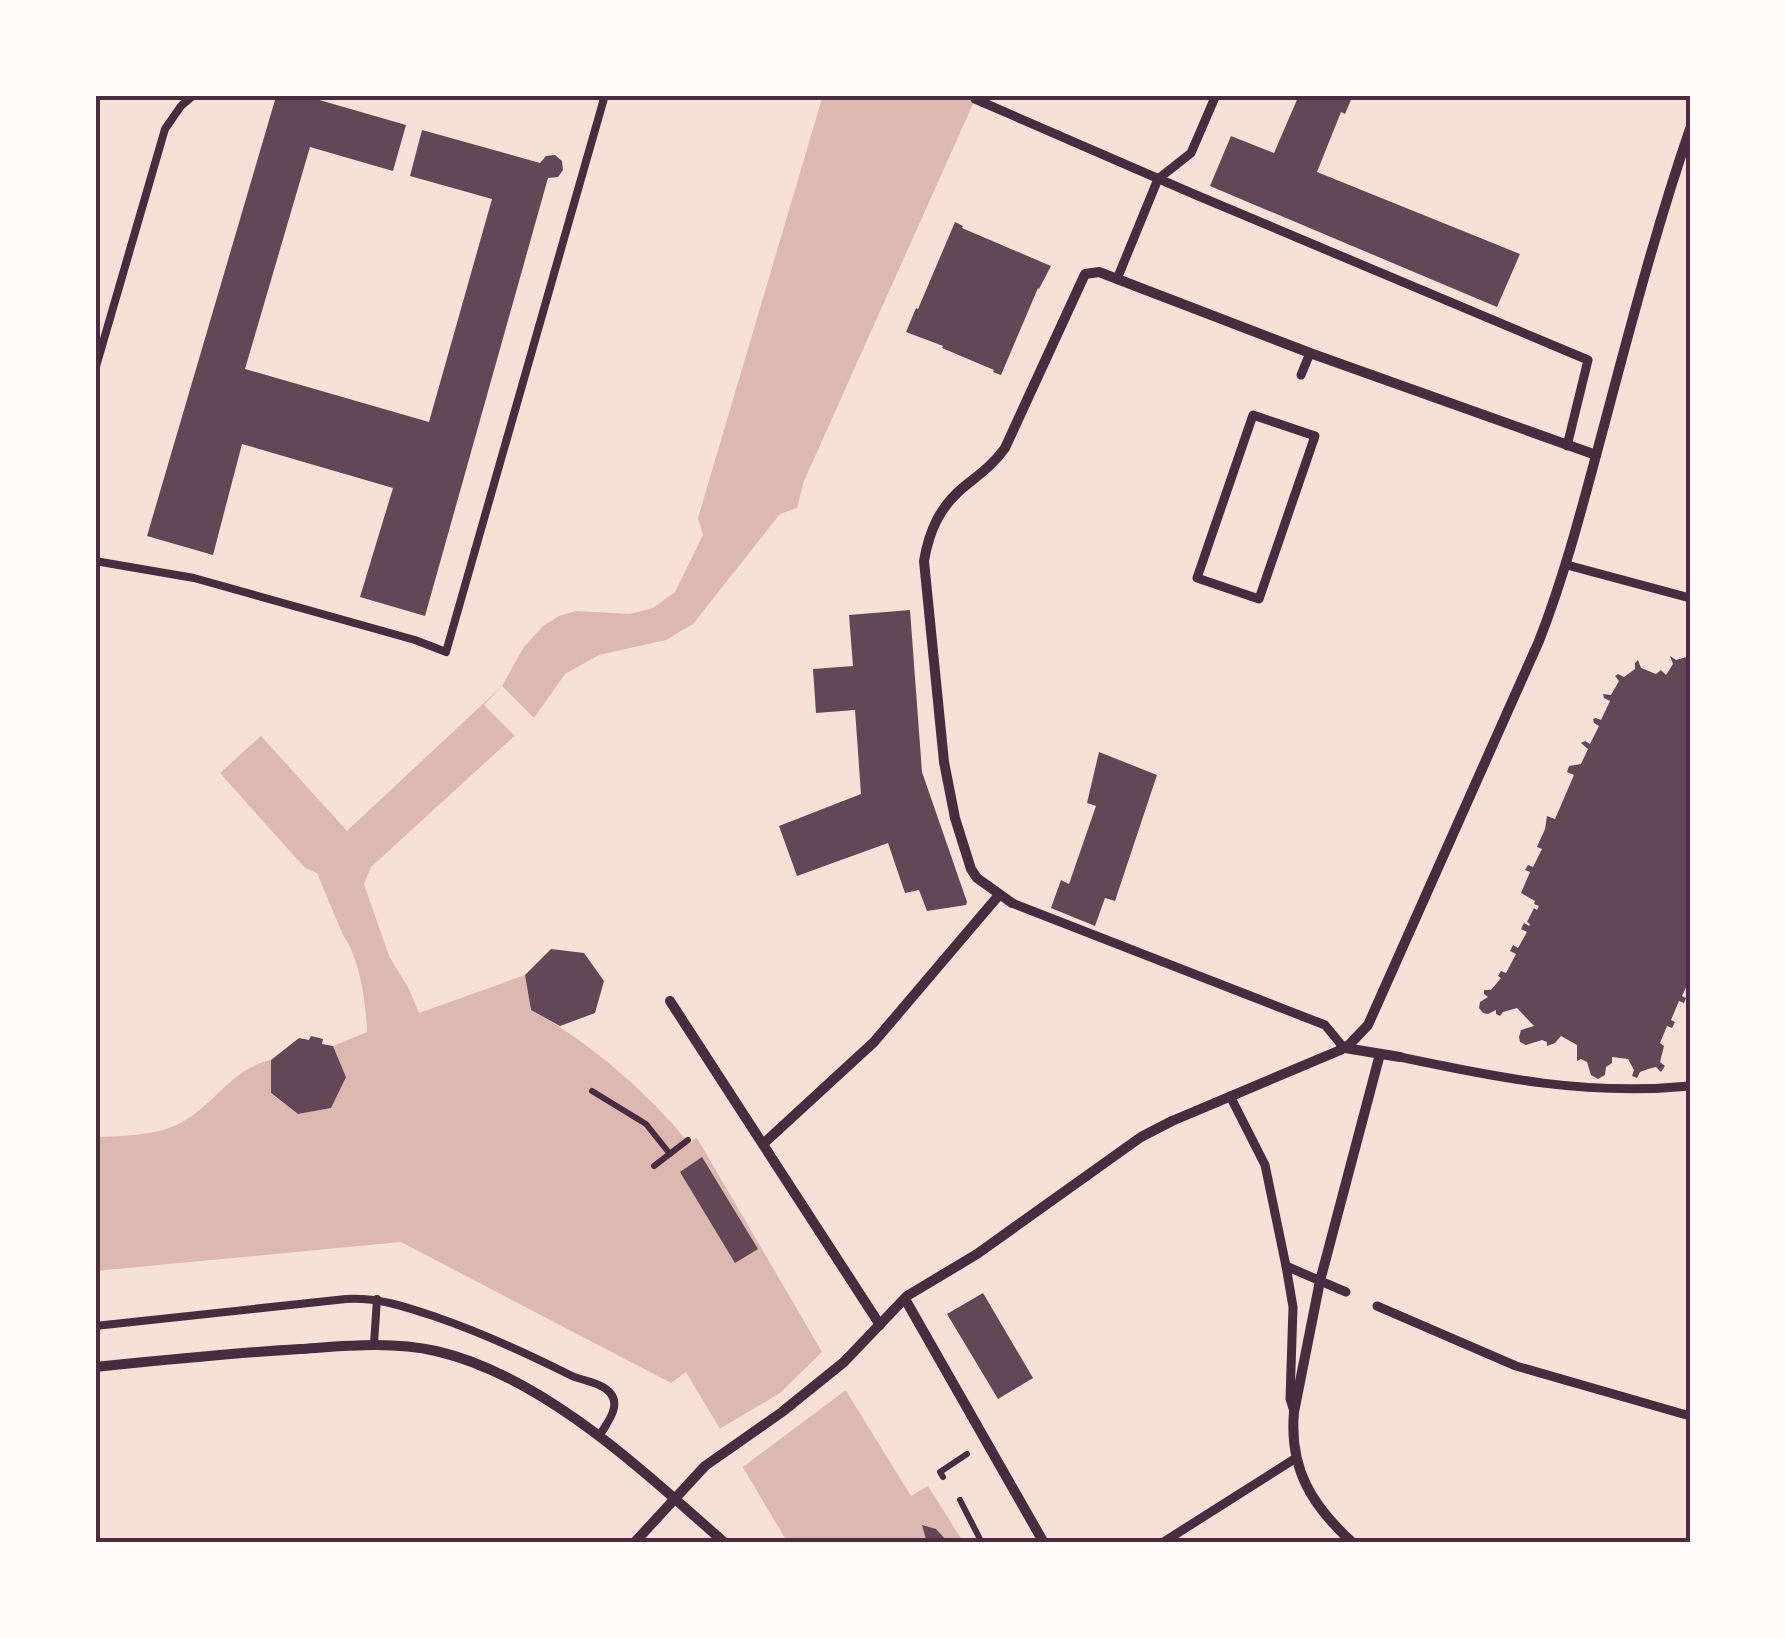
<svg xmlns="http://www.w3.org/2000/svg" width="1785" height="1638" font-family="'IBM Plex Sans',sans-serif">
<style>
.water{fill:#dcb8b0}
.pier{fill:#f7e1d7}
.building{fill:#644757}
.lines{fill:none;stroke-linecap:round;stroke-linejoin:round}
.path{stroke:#4a2c40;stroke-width:6}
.service{stroke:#4a2c40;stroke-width:8}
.pedestrian{stroke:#4a2c40;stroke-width:9}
.minor{stroke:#4a2c40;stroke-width:10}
.neatline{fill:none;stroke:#4a2c40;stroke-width:4}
</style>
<rect width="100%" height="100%" fill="#f7e1d7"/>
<path class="water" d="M 823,95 L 977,95 L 804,481 L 797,508 L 780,514 L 693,624 L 666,640 L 599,655 L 565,674 L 534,718 L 371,867 L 364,884 L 389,956 L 409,989 L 419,1013 L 525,975 L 531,1010 C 591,1043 646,1091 689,1143 L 697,1138 L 822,1352 L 911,1496 L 928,1486 L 964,1543 L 788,1543 L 686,1372 L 671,1383 L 401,1242 L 95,1271 L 95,1137 C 120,1136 151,1136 174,1126 C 213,1109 229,1069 271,1060 L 271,1094 L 298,1114 L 330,1108 L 346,1077 L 333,1046 L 367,1032 C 366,1003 360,959 343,935 L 317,873 L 305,868 L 220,773 L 261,736 L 347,831 L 502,686 L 524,647 L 543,626 L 559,616 L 576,611 L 630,614 L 653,608 L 675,592 L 703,535 L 698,518 Z"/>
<g class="pier">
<path d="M 502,686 L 534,718 L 516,737 L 484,705 Z"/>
<path d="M 826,1348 L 850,1387 L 739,1470 L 716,1431 L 780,1393 Z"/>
</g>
<g class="building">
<path d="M 268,95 L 302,95 L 406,125 L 393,171 L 310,147 L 245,369 L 429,422 L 492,199 L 410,176 L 422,130 L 540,163 L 546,156 L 555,155 L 562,161 L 563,170 L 558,177 L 548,178 L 425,616 L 360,597 L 393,488 L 242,444 L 213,555 L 147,536 L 275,100 Z"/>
<path d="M 1299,95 L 1353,95 L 1345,114 L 1341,112 L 1317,172 L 1520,254 L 1497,307 L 1210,186 L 1231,136 L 1274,153 Z"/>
<path d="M 955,222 L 963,226 L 962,228 L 1051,266 L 1039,289 L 1038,288 L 1001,375 L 993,372 L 994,370 L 942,348 L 943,346 L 906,332 L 916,308 L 918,309 Z"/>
<path d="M 910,610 L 922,772 L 967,902 L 966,905 L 927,911 L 919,890 L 905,893 L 888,843 L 797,876 L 779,826 L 861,794 L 855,710 L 816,713 L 813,669 L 853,666 L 849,615 Z"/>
<path d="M 1670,656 L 1676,660 L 1690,656 L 1690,979 L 1682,996 L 1686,998 L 1684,1003 L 1679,1001 L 1671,1020 L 1675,1022 L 1672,1028 L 1667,1026 L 1660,1043 L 1664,1046 L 1660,1062 L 1665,1066 L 1661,1072 L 1656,1067 L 1648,1069 L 1640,1072 L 1637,1078 L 1632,1076 L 1634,1070 L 1628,1059 L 1612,1057 L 1612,1063 L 1606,1067 L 1605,1075 L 1598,1079 L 1591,1075 L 1587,1062 L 1581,1059 L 1577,1061 L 1577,1045 L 1561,1036 L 1555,1043 L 1547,1046 L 1547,1042 L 1542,1040 L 1526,1045 L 1520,1042 L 1519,1037 L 1521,1030 L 1534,1026 L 1517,1008 L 1503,1012 L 1500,1016 L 1496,1014 L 1496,1010 L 1488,1014 L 1483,1013 L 1479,1008 L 1480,1002 L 1488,997 L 1484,994 L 1484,990 L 1491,990 L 1501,978 L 1498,976 L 1501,971 L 1506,973 L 1516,954 L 1510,951 L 1513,945 L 1518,948 L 1527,932 L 1521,929 L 1524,923 L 1529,926 L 1530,924 L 1527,922 L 1534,908 L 1537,910 L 1539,906 L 1534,904 L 1535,901 L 1521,893 L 1530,872 L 1525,870 L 1528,865 L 1533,867 L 1542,849 L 1537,847 L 1545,829 L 1547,816 L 1555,819 L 1574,775 L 1567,772 L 1569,766 L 1581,764 L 1588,749 L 1581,743 L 1585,741 L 1590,744 L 1599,726 L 1594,723 L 1593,719 L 1596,718 L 1601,720 L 1610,701 L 1604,698 L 1603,694 L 1611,695 L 1619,681 L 1615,676 L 1618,674 L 1624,677 L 1635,669 L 1635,663 L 1638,660 L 1641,668 L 1656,674 L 1661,670 L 1666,675 L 1673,664 Z"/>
<path d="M 1099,752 L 1157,775 L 1115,901 L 1105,898 L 1095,926 L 1051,908 L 1061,880 L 1069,884 L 1096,806 L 1087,803 Z"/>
<path d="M 551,949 L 584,953 L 604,981 L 595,1013 L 560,1026 L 531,1010 L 525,975 Z"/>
<path d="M 311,1036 L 323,1039 L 322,1044 L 333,1046 L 346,1077 L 331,1108 L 298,1114 L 271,1093 L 271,1060 L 299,1038 L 309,1040 Z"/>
<path d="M 702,1157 L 758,1249 L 735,1263 L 680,1172 Z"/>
<path d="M 983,1293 L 1033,1378 L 998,1399 L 947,1314 Z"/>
<path d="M 922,1525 L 936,1529 L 949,1543 L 927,1543 Z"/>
</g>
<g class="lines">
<g class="path">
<path d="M 592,1091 L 646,1124 L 670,1154"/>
<path d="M 654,1166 L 688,1140"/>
<path d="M 943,1477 L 940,1472 L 967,1454"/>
<path d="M 960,1500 L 982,1543"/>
</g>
<g class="service">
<path d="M 95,370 L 165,129 L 181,106 L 194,95"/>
<path d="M 95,561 L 194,578 L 415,640 L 446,652 L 605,95"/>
<path d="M 95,1326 L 346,1299 C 378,1297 406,1307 436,1317 C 483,1333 526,1353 570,1375 C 582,1381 602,1382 611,1394 C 621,1407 606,1424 600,1435"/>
<path d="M 374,1344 L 377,1299"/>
</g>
<g class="pedestrian">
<path d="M 975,99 L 1196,195 L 1588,360 L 1567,446"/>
<path d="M 1117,279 L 1158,179 L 1191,153 L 1216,95"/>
<path d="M 1301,375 L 1310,353"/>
<path d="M 1253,415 L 1315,436 L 1259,599 L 1197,578 Z"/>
<path d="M 1567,565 L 1690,598"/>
<path d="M 1012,903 L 1325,1025 L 1344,1048"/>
<path d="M 1400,1057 C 1499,1078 1587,1096 1690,1086"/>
<path d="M 1230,1096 L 1265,1165 L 1286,1266 L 1293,1307 L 1290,1399 L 1294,1411"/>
<path d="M 1286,1266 L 1346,1292"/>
<path d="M 1377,1306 L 1516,1366 L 1690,1416"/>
<path d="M 1162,1543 L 1296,1458"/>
</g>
<g class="minor">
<path d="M 1012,903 L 977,878 L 971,869 L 955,818 L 944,762 L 924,561 C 929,531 940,506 965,486 C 980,474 994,464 1005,448 L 1085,274 L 1099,272 L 1310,353 L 1596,455"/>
<path d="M 670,1001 L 880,1325"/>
<path d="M 1345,1048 L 1400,1057"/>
<path d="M 763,1144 L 874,1042 L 999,895"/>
<path d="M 905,1299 L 1044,1543"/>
<path d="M 95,1367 C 163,1360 231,1353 300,1349 C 345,1346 391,1341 436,1351 C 544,1376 644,1472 725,1543"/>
<path d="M 634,1543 L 705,1466 L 782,1412 L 844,1362 L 907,1296 L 977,1254 L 1141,1137 L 1172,1121 L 1338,1051 L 1349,1045 L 1368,1025 L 1539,641 C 1567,569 1585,496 1605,422 C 1631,324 1657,225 1690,129"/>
<path d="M 1353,1543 C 1312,1506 1289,1469 1294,1412 L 1320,1281 L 1380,1054"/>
</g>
</g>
<rect width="1785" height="1638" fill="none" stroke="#fffaf5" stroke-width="195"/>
<rect x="98" y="98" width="1590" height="1442" class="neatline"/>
</svg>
